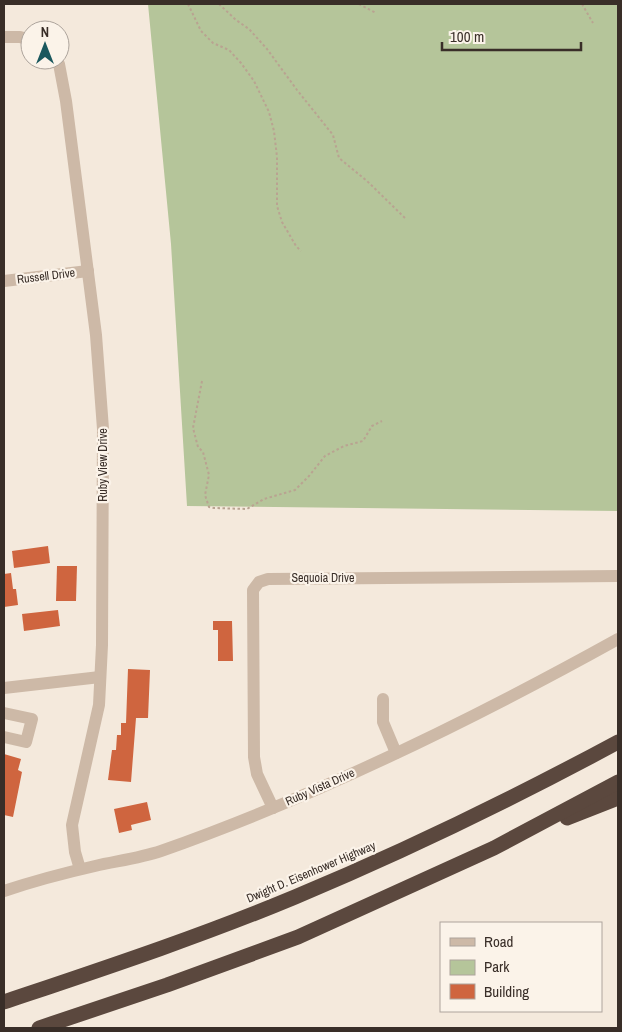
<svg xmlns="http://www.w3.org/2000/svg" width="622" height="1032" font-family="'Archivo Narrow',sans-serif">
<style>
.green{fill:#b5c59a}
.building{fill:#cf653f}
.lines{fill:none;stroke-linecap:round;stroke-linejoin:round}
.path{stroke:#b9a391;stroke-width:2;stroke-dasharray:2.5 2.5;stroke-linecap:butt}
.minor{stroke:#cdb9a7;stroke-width:12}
.highway{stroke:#5b483e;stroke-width:15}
.labels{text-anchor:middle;stroke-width:4.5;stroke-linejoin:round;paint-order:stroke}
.street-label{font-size:12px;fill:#392e28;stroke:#fbf3e9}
</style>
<rect width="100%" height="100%" fill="#f4e9dc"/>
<path class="green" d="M 148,4 L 618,4 L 618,511 L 187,506 L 171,244 Z"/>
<g class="building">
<path d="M 48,546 L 50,563 L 14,568 L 12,551 Z"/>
<path d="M 57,566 L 77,566 L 76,601 L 56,601 Z"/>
<path d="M 11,573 L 13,589 L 16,589 L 18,605 L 4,607 L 4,574 Z"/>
<path d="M 58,610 L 60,626 L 24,631 L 22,614 Z"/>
<path d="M 213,621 L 232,621 L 233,661 L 218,661 L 218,630 L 213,630 Z"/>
<path d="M 128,669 L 150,670 L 148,718 L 136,718 L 131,782 L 108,780 L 112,750 L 116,750 L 117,735 L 121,735 L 121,723 L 126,723 Z"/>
<path d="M 4,754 L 21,759 L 18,770 L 22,772 L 13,817 L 4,815 Z"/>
<path d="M 147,802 L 151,820 L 131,825 L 132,830 L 119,833 L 114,809 Z"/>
</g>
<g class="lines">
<g class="path">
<path d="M 188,4 L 201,31 L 213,43 L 229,50 L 241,63 L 254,81 L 269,112 L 274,131 L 277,157 L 277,206 L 282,222 L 296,246 L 301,251"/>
<path d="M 219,4 L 236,20 L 249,29 L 267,49 L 297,90 L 333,135 L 339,158 L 367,181 L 406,219"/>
<path d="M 359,4 L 376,13"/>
<path d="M 582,4 L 593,23"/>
<path d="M 202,381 L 193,428 L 198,447 L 203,452 L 208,471 L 209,475 L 205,495 L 209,507 L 214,508 L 247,509 L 264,499 L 295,490 L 309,476 L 325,456 L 344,446 L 363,441 L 372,426 L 382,421"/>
</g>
<g class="minor">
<path d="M 4,37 L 20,37 L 30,40"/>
<path d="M 56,60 L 59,64 L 66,101 L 96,335 L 103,429 L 102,645 L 99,705 L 72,825 L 75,852 L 80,869"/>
<path d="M 4,281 L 88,271"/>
<path d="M 4,688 L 100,677"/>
<path d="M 383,699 L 383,722 L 396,753"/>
<path d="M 4,737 L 26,742 L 32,719 L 4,713"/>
<path d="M 273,808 L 257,774 L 254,757 L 253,590 L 259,582 L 268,579 L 618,576"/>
<path d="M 4,891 C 34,881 64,873 95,866 C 117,861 140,858 161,851 C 320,795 472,720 618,639"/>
</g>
<g class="highway">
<path d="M 567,818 L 618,798"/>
<path d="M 4,1002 C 102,969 199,937 295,897 C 405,851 514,798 618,742"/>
<path d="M 39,1028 L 167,985 L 298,937 L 494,848 L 618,782"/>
</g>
</g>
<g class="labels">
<g class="street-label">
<text transform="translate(46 276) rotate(-7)" y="4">Russell Drive</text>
<text transform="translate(103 465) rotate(-90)" y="4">Ruby View Drive</text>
<text x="323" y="582">Sequoia Drive</text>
<text transform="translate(320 787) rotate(-24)" y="4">Ruby Vista Drive</text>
<text transform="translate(311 872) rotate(-23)" y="4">Dwight D. Eisenhower Highway</text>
</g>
</g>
<rect width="622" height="1032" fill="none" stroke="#392e28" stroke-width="10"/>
<rect x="440" y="922" width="162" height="90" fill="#fbf3e9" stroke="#ada49c"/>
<rect x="450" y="938" width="25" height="8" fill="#cdb9a7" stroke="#ada49c"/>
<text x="484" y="947" font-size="15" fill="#392e28">Road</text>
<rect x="450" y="960" width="25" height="15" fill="#b5c59a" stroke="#ada49c"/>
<text x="484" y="972" font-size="15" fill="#392e28">Park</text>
<rect x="450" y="984" width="25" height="15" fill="#cf653f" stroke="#ada49c"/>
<text x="484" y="997" font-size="15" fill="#392e28">Building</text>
<g transform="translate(45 45)"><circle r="24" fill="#fbf3e9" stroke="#ada49c"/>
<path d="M0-4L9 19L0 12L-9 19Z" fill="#1a585e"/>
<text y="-8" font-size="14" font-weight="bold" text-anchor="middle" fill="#392e28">N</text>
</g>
<path d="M442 42v8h139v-8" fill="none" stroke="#392e28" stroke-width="2.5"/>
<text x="450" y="42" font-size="15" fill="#392e28" stroke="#fbf3e9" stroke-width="4" paint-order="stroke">100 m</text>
</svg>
